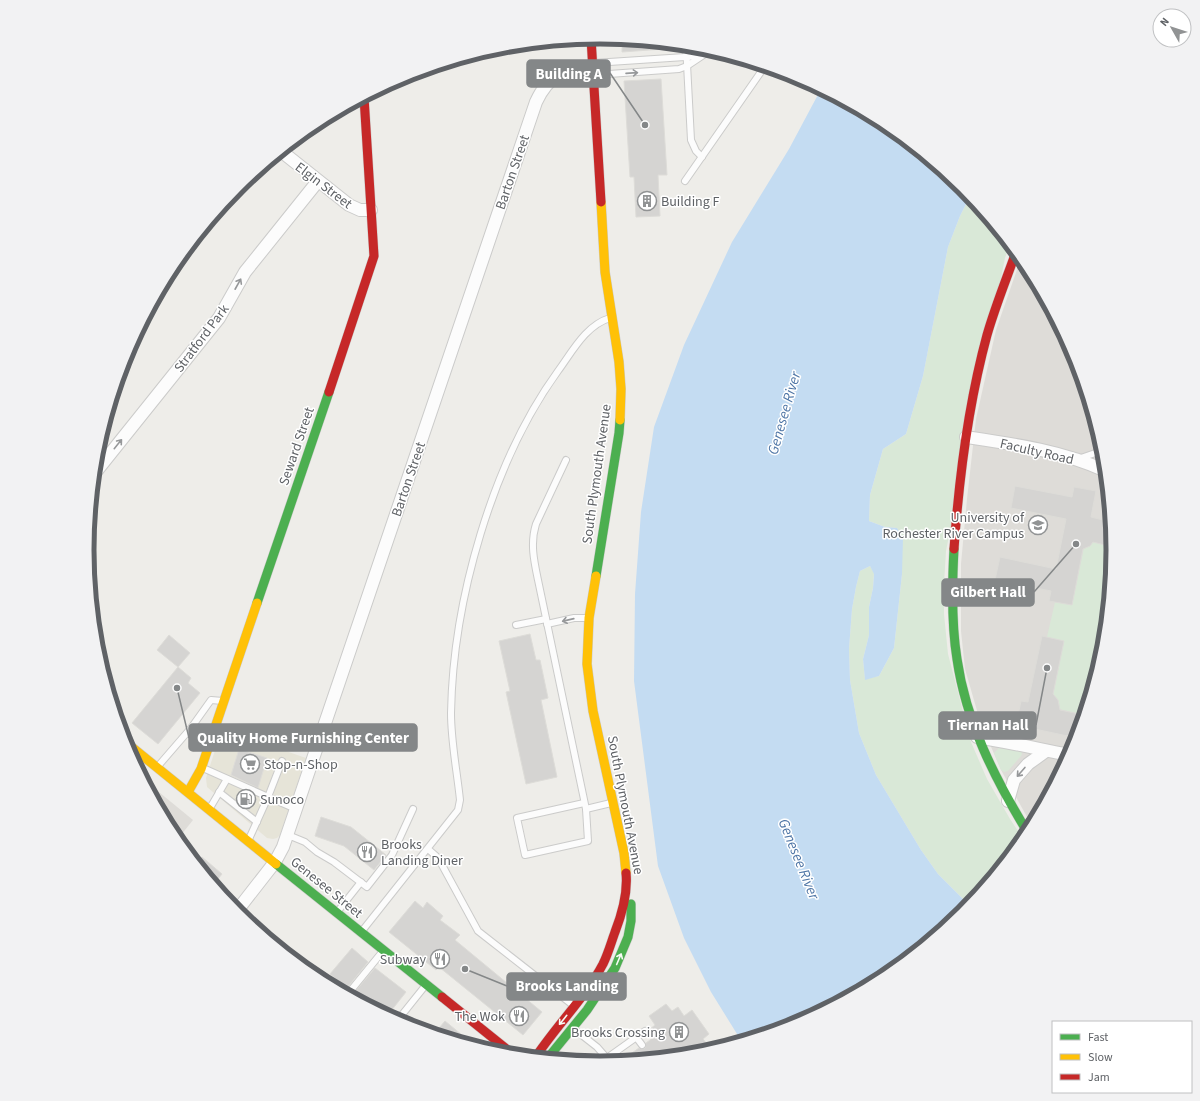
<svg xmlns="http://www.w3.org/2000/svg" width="1200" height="1101" font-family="'Source Sans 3',sans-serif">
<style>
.commercial{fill:#e6e4d8}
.education{fill:#dedcd8}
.green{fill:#d9e8d7}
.water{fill:#c4dcf2}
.building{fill:#d5d4d2;stroke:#dddcd8}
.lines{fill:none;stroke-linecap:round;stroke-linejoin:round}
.lane-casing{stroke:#cbcbca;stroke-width:8}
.street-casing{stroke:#cbcbca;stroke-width:14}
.fast-casing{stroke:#cbcbca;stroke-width:10}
.slow-casing{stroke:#cbcbca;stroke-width:10}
.jam-casing{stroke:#cbcbca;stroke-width:10}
.lane{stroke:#fcfcfc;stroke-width:6}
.street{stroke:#fcfcfc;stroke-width:12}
.fast{stroke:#4caf50;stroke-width:9}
.slow{stroke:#ffc107;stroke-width:9}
.jam{stroke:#c62828;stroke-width:9}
.oneway{stroke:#96989a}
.oneway2{stroke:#f6fbf6}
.labels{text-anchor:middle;stroke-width:3;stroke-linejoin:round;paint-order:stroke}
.street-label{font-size:14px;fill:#5f6266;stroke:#fff}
.poi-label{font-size:14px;fill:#5f6266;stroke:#fff;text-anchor:start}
.water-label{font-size:15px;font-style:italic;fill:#4f76a6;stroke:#fff}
.rim{fill:none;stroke:#5f6266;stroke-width:5}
.leader{fill:none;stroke:#848788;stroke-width:1.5}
.callout-dot{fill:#848788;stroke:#fff;stroke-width:1.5}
.callout{fill:#848788;stroke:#848788;stroke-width:1.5}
.callout-label{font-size:15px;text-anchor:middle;font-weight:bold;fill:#fff}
</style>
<rect width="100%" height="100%" fill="#eeede9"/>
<path class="commercial" d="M 222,729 L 306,758 L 280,835 L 277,838 L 273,839 L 267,838 L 207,787 L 206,778 Z"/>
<g class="education">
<path d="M 1021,258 L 1027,265 L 1074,354 L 1104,451 L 1113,551 L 1104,651 L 1074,747 L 1032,826 L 1001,770 L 980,721 L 965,669 L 961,631 L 961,564 L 967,499 L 976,419 L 996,330 Z"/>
<path d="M 143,779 L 193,820 L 177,840 L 173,836 Z"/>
</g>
<g class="green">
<path d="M 970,196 L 1010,244 L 1005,258 L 946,551 L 944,584 L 944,614 L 948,654 L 971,742 L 987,779 L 1010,819 L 1024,840 L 970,906 L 938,874 L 921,850 L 876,775 L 859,733 L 850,680 L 849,649 L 852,609 L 856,587 L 860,571 L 870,566 L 874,573 L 873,588 L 869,607 L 869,635 L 863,659 L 865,679 L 879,676 L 894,648 L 902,574 L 902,538 L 897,528 L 885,527 L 869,521 L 870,495 L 883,449 L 906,434 L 923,376 L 948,247 L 960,216 Z"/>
<path d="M 1093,542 L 1113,547 L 1113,551 L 1104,651 L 1084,715 L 1059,709 L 1058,700 L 1053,695 L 1064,641 L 1047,637 L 1055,602 L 1072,605 L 1084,547 L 1090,546 Z"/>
<path d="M 999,748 L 1021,750 L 1022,754 L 1021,756 L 1008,771 L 1004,772 L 1001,770 L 994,753 Z"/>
</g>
<path class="water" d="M 821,89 L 885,124 L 963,188 L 970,196 L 960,216 L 948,247 L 923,376 L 906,434 L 883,449 L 870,495 L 869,521 L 885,527 L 897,528 L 903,538 L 902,574 L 894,648 L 879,676 L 865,680 L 863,659 L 869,635 L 869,607 L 873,588 L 874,574 L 870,566 L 860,571 L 856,587 L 852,609 L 849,649 L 850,680 L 859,733 L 876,775 L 921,850 L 938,874 L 970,906 L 963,914 L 885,978 L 796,1025 L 742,1042 L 711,992 L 684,938 L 658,866 L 634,681 L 635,594 L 641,512 L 654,427 L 684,345 L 732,242 L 789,149 Z"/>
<g class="building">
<path d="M 622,39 L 663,43 L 663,49 L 622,52 Z"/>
<path d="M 661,79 L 667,175 L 658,175 L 660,216 L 636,217 L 634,177 L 630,177 L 624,81 Z"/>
<path d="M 1015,486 L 1072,497 L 1074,487 L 1096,491 L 1091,517 L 1111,522 L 1113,547 L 1093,542 L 1090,546 L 1083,549 L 1072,605 L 1049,601 L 1051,591 L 995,580 L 1000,557 L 1056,569 L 1066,519 L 1011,508 Z"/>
<path d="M 530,634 L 536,660 L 540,660 L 548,698 L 541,700 L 557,777 L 526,784 L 506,692 L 510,691 L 499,641 Z"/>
<path d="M 169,635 L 190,653 L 178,667 L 157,650 Z"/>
<path d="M 1042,636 L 1064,641 L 1053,694 L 1058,700 L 1060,710 L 1084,715 L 1077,738 L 1016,725 L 1021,701 L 1028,702 Z"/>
<path d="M 178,667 L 191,678 L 188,683 L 200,693 L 158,744 L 132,723 Z"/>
<path d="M 239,749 L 267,758 L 258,788 L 231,775 Z"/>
<path d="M 244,791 L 255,796 L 254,798 L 257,800 L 249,810 L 237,800 Z"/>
<path d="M 321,817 L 351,827 L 386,855 L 374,870 L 344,846 L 315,836 Z"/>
<path d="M 202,857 L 222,874 L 213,885 L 196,864 Z"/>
<path d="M 415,901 L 423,908 L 427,902 L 443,916 L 440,920 L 460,935 L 455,940 L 542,1012 L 523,1035 L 439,967 L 436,970 L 389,932 Z"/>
<path d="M 352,948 L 368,962 L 347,988 L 330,974 Z"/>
<path d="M 375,968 L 406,992 L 387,1016 L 357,1000 L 358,998 L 353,994 Z"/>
<path d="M 666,1004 L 672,1011 L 678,1007 L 684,1016 L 692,1010 L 709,1034 L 703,1039 L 710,1048 L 700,1054 L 619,1062 L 639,1048 L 642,1049 L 645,1048 L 646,1043 L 654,1037 L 649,1030 L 655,1025 L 649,1016 Z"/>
<path d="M 445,1021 L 462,1035 L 457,1041 L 434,1034 Z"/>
</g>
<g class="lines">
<g class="lane-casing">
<g id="lane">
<path d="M 686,45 L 691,140 L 696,151 L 702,157"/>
<path d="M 594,63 L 700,56"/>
<path d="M 595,75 L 679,69 L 687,66 L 711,50"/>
<path d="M 685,181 L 763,69 L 754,63"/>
<path d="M 1078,459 L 1104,450"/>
<path d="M 566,460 L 536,524 C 530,543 534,561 538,580 L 586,809 L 588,841 L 525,855 L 517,818 L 584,803"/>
<path d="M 547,624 L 574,618 L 587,618"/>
<path d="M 516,625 L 546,619"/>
<path d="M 191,728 L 212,735"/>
<path d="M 282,761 L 268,797 L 296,809"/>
<path d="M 159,765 L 191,728 L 211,700 L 223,701"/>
<path d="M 203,768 L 268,797 L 249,839"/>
<path d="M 219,792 L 257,822"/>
<path d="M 210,808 L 227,779"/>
<path d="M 586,809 L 611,803"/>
<path d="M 288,835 L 305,842 L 317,852 L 334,862 L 367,887 L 392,855 L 413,809"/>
<path d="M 428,849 L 436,856 L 442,865 L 478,931 L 574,1006"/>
<path d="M 338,911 L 361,882"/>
<path d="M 362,931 L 458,810 L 460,800 C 457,771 451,742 451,713 C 453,601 492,462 558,371 C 572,352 586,325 610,318"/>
<path d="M 347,995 L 383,951"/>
<path d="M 397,1021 L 425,986"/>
<path d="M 574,1029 L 597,1047 L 611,1063"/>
<path d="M 636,1037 L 642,1045"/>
<path d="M 607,1058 L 645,1031"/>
</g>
</g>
<g class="street-casing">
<g id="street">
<path d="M 281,151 L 349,205 L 360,210 L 371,210"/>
<path d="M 966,437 C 1013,444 1063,451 1106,471"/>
<path d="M 94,474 L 219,318 L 245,272 L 318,181"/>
<path d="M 977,737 C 1008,742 1039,749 1070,755"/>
<path d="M 1008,801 L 1014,780 L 1028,764 L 1046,751"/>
<path d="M 236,912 L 275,862 L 283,847 L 536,102 C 549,74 563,70 593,68"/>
</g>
</g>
<g class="fast-casing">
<g id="fast">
<path d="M 954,549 C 952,585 951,622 957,659 C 966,722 995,779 1028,833"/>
<path d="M 596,576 L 619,433 L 620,420"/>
<path d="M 257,603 L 329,392"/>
<path d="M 276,864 L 442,997"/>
<path d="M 547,1059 L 587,1010 L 615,968 L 628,937 L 631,921 L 631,904"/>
</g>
</g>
<g class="slow-casing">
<g id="slow">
<path d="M 601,202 L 605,272 L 619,362 L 621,389 L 620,420"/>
<path d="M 596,576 L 589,618 L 587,664 L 593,711 L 624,853 L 626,873"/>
<path d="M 123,740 L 276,864"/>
<path d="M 188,792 L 201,769 L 257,603"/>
</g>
</g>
<g class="jam-casing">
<g id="jam">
<path d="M 591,38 L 601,202"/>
<path d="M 329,392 L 374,256 L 364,97"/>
<path d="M 954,549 C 959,477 968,405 987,335 C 995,307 1006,280 1016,252"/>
<path d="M 442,997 L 514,1055"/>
<path d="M 535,1058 C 556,1026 585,998 603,964 C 608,954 611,943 615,932 C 622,914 628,893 626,873"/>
</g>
</g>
<use href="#lane" class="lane"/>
<use href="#street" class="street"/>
<use href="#fast" class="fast"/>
<use href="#slow" class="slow"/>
<use href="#jam" class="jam"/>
</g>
<defs><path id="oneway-shaft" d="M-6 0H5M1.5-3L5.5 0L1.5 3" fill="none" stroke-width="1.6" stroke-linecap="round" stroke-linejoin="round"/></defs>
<g class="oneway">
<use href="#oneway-shaft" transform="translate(632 73) rotate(-4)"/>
<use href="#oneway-shaft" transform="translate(238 284) rotate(-61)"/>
<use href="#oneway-shaft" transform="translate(118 444) rotate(-51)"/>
<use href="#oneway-shaft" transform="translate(568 620) rotate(167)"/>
<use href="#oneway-shaft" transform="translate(1021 772) rotate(131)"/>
</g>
<g class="oneway2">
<use href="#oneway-shaft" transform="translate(619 959) rotate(-67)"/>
<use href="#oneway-shaft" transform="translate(563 1020) rotate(129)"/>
</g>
<defs>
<g id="building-ring" transform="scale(1)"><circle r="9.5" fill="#fff" stroke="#919394" stroke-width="1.5"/><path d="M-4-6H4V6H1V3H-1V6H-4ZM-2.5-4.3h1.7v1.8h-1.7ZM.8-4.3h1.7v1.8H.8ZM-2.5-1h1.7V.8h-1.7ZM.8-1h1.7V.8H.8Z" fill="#919394"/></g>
<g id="university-ring" transform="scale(1)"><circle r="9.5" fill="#fff" stroke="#919394" stroke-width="1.5"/><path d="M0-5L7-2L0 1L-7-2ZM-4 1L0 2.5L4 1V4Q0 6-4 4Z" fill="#919394"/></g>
<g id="supermarket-ring" transform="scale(1)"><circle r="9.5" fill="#fff" stroke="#919394" stroke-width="1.5"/><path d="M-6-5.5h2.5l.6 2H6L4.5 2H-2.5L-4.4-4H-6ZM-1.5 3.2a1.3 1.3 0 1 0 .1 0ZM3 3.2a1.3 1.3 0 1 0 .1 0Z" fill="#919394"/></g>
<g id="fuel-ring" transform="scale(1)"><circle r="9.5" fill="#fff" stroke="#919394" stroke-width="1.5"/><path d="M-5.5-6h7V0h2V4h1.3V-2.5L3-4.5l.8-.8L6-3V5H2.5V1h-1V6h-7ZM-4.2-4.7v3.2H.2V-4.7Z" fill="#919394"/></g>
<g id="restaurant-ring" transform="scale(1)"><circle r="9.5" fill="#fff" stroke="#919394" stroke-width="1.5"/><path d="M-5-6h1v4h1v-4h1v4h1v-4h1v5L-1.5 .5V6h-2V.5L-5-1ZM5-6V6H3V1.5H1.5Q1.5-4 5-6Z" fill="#919394"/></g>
</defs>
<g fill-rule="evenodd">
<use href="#building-ring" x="647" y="201"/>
<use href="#university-ring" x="1038" y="525"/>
<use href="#supermarket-ring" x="250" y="764"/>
<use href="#fuel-ring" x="246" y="799"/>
<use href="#restaurant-ring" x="367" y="852"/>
<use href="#restaurant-ring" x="440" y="959"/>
<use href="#restaurant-ring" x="519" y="1016"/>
<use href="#building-ring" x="679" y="1032"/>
</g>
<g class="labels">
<g class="street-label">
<text transform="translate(512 172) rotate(-71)" y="5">Barton Street</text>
<text transform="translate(324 185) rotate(37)" y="5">Elgin Street</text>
<text transform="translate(201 338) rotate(-53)" y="5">Stratford Park</text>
<text transform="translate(296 446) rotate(-71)" y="5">Seward Street</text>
<text transform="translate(1037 451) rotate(13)" y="5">Faculty Road</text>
<text transform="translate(596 474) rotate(-82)" y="5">South Plymouth Avenue</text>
<text transform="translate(408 479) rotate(-71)" y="5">Barton Street</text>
<text transform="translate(626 805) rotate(79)" y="5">South Plymouth Avenue</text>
<text transform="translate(327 887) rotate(39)" y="5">Genesee Street</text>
</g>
<g class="poi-label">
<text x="661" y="206">Building F</text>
<text x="1024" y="522" text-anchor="end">University of<tspan x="1024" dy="16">Rochester River Campus</tspan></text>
<text x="264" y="769">Stop-n-Shop</text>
<text x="260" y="804">Sunoco</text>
<text x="381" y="849">Brooks<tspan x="381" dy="16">Landing Diner</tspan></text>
<text x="426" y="964" text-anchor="end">Subway</text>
<text x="505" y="1021" text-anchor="end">The Wok</text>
<text x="665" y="1037" text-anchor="end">Brooks Crossing</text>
</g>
<g class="water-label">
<text transform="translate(784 413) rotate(-74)" y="5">Genesee River</text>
<text transform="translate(799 859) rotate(68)" y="5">Genesee River</text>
</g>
</g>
<path d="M0 0H1200V1101H0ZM94 550a506 506 0 1 1 1012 0a506 506 0 1 1-1012 0Z" fill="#f2f2f3" fill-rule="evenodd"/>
<path class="rim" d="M94 550a506 506 0 1 1 1012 0a506 506 0 1 1-1012 0Z"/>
<path class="leader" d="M645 125L610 73M1076 544L1034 592M1047 668L1036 725M177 688L189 738M465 969L507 986"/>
<g class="callout-dot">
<circle cx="645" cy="125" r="4"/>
<circle cx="1076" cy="544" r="4"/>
<circle cx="1047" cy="668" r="4"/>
<circle cx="177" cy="688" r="4"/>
<circle cx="465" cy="969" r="4"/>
</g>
<g class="callout">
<rect x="527" y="60" width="83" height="27" rx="4"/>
<rect x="942" y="579" width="92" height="27" rx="4"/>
<rect x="939" y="712" width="97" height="27" rx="4"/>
<rect x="189" y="724" width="228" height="27" rx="4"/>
<rect x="507" y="973" width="119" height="27" rx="4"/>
</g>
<g class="callout-label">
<text x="569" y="79">Building A</text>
<text x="988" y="597">Gilbert Hall</text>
<text x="988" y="730">Tiernan Hall</text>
<text x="303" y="743">Quality Home Furnishing Center</text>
<text x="567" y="991">Brooks Landing</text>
</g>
<rect x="1052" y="1021" width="140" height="72" fill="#ffffff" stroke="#bfc0c2"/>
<rect x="1060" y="1034" width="20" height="6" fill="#4caf50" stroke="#bfc0c2"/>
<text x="1088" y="1041" font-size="12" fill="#5f6266">Fast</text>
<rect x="1060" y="1054" width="20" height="6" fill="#ffc107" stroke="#bfc0c2"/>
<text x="1088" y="1061" font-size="12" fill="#5f6266">Slow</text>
<rect x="1060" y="1074" width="20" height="6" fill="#c62828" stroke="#bfc0c2"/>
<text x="1088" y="1081" font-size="12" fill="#5f6266">Jam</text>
<g transform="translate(1172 28) rotate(309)"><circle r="19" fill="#ffffff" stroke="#bfc0c2"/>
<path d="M0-3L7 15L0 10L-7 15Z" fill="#919394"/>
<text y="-6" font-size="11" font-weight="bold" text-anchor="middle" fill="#5f6266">N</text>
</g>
</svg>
